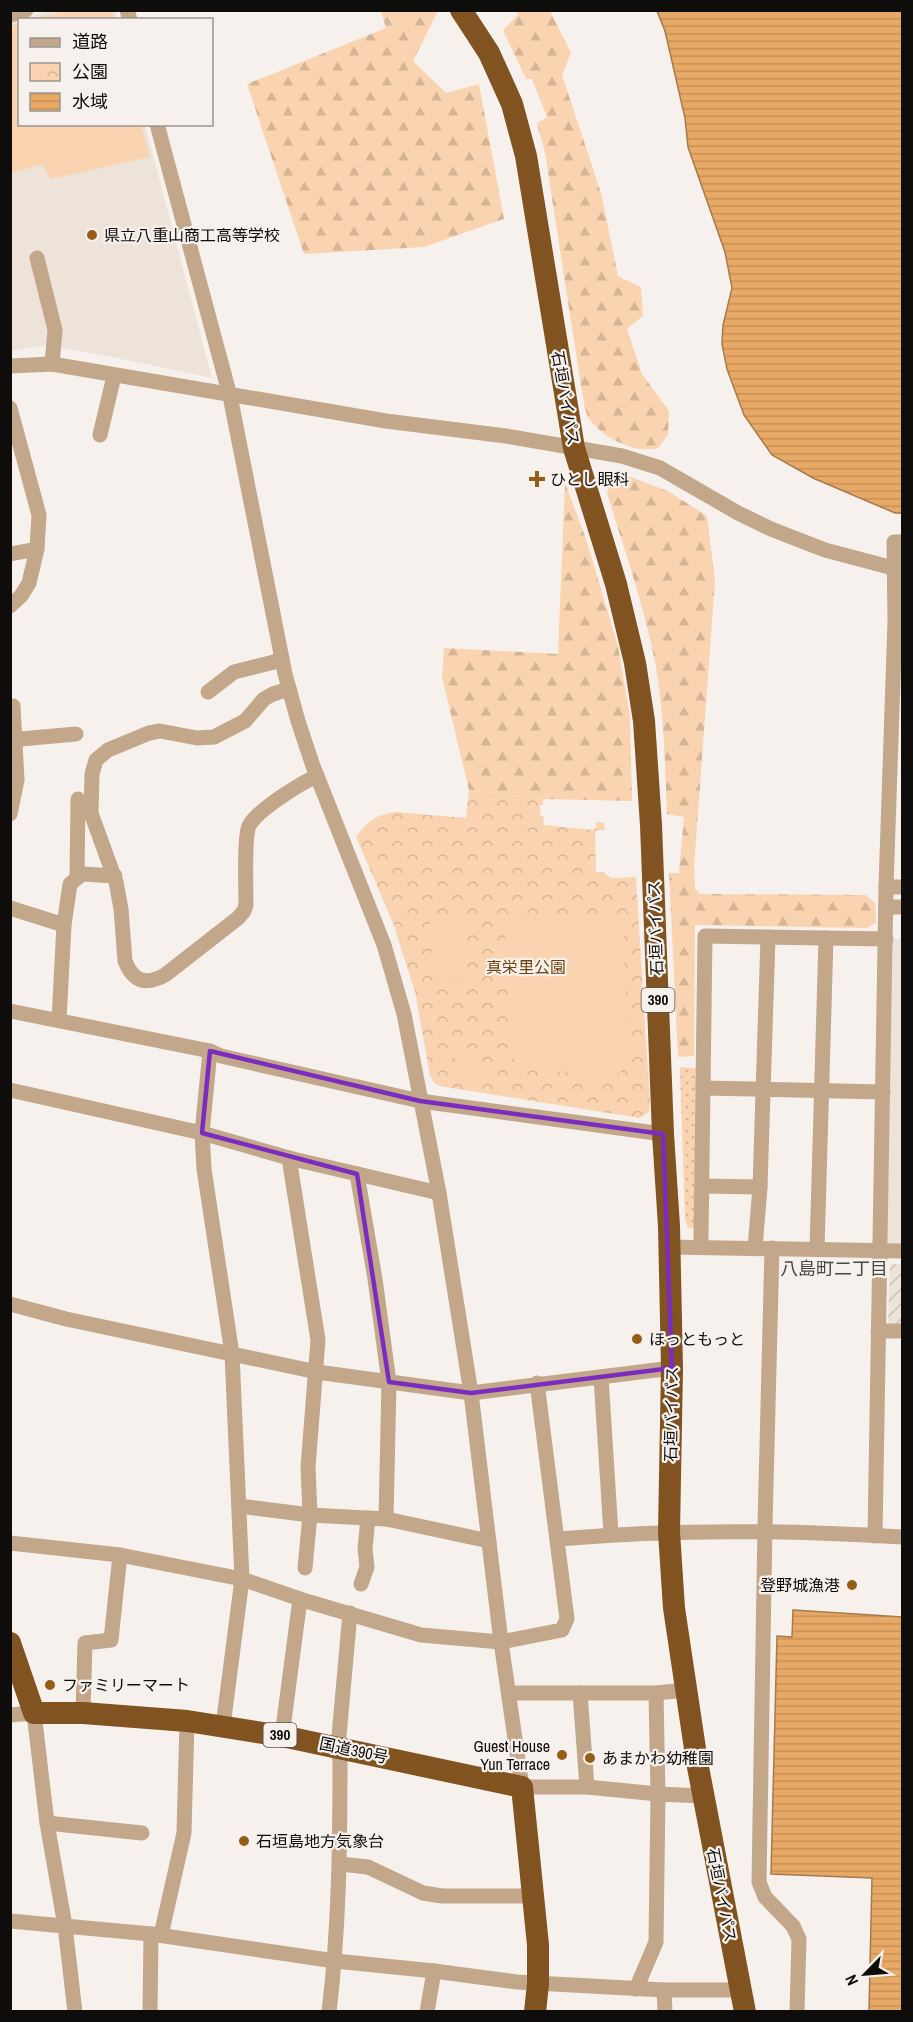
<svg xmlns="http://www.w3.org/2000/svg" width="913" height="2022" font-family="'Archivo Narrow','Noto Sans JP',sans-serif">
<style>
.built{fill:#eee3d9}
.industrial{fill:url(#industrial-furrows)}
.grass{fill:url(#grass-dots)}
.forest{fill:url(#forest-firs)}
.park{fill:url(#park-crowns)}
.pitch{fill:#fad4b0}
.water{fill:url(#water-rules);stroke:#a77a4b;stroke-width:1.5}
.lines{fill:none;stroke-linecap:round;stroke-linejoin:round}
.minor{stroke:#c3a78b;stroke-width:15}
.highway{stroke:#805320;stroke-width:22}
.marked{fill:none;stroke:#7b2cbf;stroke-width:4.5;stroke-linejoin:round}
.poi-dot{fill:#955d18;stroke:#f6f1ec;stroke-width:2}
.labels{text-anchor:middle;stroke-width:4.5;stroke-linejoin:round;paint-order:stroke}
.shield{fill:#f6f1ec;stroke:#54514e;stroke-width:1.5}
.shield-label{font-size:15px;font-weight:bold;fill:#0e0d0b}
.poi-label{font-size:16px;fill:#0e0d0b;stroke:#f6f1ec;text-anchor:start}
.street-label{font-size:16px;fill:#0e0d0b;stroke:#f6f1ec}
.park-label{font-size:16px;fill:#6d4311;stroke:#f6f1ec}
.neighbourhood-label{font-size:18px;fill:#4a4642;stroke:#f6f1ec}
</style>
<defs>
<pattern id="industrial-furrows" width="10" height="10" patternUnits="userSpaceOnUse" patternTransform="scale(1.5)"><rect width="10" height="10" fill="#eee3d9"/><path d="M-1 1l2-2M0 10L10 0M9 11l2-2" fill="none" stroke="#cbc2b9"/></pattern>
<pattern id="grass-dots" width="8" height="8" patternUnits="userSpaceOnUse" patternTransform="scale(1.5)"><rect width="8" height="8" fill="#fad4b0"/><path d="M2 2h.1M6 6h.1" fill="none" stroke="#d5b596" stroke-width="1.8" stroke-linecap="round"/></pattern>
<pattern id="forest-firs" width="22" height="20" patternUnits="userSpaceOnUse" patternTransform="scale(1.5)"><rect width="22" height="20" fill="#fad4b0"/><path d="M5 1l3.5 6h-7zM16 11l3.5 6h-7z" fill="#d5b596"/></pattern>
<pattern id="park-crowns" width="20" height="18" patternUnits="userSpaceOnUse" patternTransform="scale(1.5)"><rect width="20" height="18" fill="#fad4b0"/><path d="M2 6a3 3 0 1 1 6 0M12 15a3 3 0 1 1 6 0" fill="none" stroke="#d5b596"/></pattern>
<pattern id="water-rules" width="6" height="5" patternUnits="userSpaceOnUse" patternTransform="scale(1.5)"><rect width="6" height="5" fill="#e8a967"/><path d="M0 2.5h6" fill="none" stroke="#c69058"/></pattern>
</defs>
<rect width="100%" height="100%" fill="#f6f1ec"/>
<g class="built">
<path d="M 50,11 L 116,11 L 118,19 L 20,20 L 20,124 L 145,125 L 212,378 L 132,361 L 47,345 L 11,351 L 11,21 Z"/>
<path d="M 893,939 L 902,939 L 902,1247 L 894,1247 L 887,1240 Z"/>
</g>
<path class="industrial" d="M 890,1264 L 902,1264 L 902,1326 L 888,1326 Z"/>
<path class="grass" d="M 680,1067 L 696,1068 L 694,1229 L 688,1227 L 685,1220 Z"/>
<g class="forest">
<path d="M 381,11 L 438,11 L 413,61 L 446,93 L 479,84 L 504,219 L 424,247 L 304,254 L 247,84 L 386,28 Z"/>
<path d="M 516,11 L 550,11 L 571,53 L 562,75 L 601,193 L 618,276 L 641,287 L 643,316 L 627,329 L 642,374 L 669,411 L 668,435 L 658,448 C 635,454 605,439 590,420 C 585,413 584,401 582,392 L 545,153 L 537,123 L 547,117 L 532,79 L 526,79 L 503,30 L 518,15 Z"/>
<path d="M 620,473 L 668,491 L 707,516 L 715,581 L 694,867 L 695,888 L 700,894 L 866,895 L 875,903 L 876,923 L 867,928 L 695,925 L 694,1056 L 678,1057 L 669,873 L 679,873 L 684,817 L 667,814 C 665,763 664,712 655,662 C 644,605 624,549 607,493 L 610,478 Z"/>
<path d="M 565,483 L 586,539 L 618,646 L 630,717 L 632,801 L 543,799 L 469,790 L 442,677 L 444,648 L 558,654 Z"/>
</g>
<path class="park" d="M 469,790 L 543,799 L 543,805 L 540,805 L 540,814 L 543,817 L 544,825 L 593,830 L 596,828 L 596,822 L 604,823 L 605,830 L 597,830 L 595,833 L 596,872 L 603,872 L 611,878 L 636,877 L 650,1105 L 649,1112 L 639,1118 L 439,1086 L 434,1083 L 430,1075 L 415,992 L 393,923 L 356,837 C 366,822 377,814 395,812 L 466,818 Z"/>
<g class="pitch">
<path d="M 66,11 L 112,11 L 115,19 L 32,19 Z"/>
<path d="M 19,23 L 20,124 L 141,125 L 150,157 L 51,179 L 42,165 L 11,173 L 11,26 Z"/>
<path d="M 604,917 L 615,922 L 623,932 L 629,1059 C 626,1064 623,1071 618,1074 C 604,1081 542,1068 524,1065 L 516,1062 L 511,1055 L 505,935 L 511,924 L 520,919 Z"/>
<path d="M 464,919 L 467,980 L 433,981 L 430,921 Z"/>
<path d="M 455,1056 L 482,1056 L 483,1077 L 456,1078 Z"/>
</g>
<g class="water">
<path d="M 657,11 L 902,11 L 902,513 L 895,513 L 813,478 L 772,455 L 744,415 L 727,369 L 722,344 L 723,325 L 732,288 L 725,252 L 688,147 L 685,118 L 665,31 Z"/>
<path d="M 793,1610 L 902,1617 L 902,2011 L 869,2011 L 872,1878 L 771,1874 L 777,1636 L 792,1637 Z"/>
</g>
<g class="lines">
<g class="minor">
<path d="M 127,10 L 130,20"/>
<path d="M 10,15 L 26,10"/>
<path d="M 157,124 L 230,396 L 285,674 L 298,721 L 313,766 L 384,945 L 404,1014 L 439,1193 L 471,1393 L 501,1642 L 522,1787 L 587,1787 L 658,1794 L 703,1796"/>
<path d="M 37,258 L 55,330 L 52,364"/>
<path d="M 10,366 L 52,364 L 386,421 L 506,436 L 622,456 L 660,468 L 738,513 L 771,529 L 825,550 L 893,568"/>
<path d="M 10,408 L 39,515 L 37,549 L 29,583 L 21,596 L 10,606"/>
<path d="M 100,435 L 114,376"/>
<path d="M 10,554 L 37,549"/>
<path d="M 289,689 L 273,694 L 264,699 L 245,721 L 214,737 L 197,738 L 160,731 L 149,733 L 108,750 L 96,760 L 92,774 L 91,813 L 116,882 L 121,909 L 125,961 C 133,981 145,986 165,975 L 238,918 L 244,911 L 246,905 C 246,889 244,837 249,826 C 257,810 301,783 317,776"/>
<path d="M 208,692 L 234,672 L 282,660"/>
<path d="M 10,740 L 76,734"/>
<path d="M 10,814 L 17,780 L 13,706"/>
<path d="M 77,877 L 78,799"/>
<path d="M 886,887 L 902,887"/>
<path d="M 886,907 L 902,907"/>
<path d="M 10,908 L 64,925"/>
<path d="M 10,1011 L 210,1051 L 221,1056 L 420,1101 L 663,1134"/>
<path d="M 59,1020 L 64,925 L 70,884 L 82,874 L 115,876"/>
<path d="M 210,1051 L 202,1133 L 204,1169 L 232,1354 L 242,1579 L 223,1726"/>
<path d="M 703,1088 L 883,1092"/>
<path d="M 10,1090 L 202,1133 L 289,1158 L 439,1193"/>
<path d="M 289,1158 L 318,1340 L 308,1467 L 310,1515 L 305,1568"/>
<path d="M 357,1174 L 375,1279 L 389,1382 L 386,1519"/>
<path d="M 702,1186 L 760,1187"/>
<path d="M 701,1238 L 705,936 L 886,939"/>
<path d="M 669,1247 L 902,1251"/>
<path d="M 755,1248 L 760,1187 L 768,937"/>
<path d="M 772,1248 L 765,1525 L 759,1882 L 765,1897 L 793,1926 L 799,1939 L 797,2012"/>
<path d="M 817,1249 L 826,938"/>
<path d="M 10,1304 L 66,1319 L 317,1372 L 471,1393 L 672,1368"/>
<path d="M 878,1331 L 902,1331"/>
<path d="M 601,1377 L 611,1534"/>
<path d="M 239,1506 L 310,1515 L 386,1519 L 489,1541"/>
<path d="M 875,1536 L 886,887 L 895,621 L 894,542 L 902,542"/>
<path d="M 558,1539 C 672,1529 788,1530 902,1537"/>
<path d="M 10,1543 L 120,1555 L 242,1579 L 306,1601 L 421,1635 L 501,1642 L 562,1630 L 567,1619 L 537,1383"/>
<path d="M 361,1584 L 367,1567 L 365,1549 L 368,1518"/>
<path d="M 509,1693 L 656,1693 L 686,1690"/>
<path d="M 580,1693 L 587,1787"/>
<path d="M 83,1713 L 85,1643 L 111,1640 L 120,1555"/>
<path d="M 10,1715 L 34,1713 L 47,1823 L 65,1926 L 75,2012"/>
<path d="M 282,1736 L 300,1599"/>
<path d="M 47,1823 L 142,1833"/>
<path d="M 340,1864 L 368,1867 L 423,1893 L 442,1896 L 534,1896"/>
<path d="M 10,1921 L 151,1934 L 335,1961 L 434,1971 L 517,1982 L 664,1990 L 741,1990"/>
<path d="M 161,1935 L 184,1833 L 187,1721"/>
<path d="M 636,1989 L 656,1942 L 658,1794 L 656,1693"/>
<path d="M 664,1990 L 665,2012"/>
<path d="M 150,2012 L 151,1934"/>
<path d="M 329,2012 C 339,1929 340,1845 340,1762 L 338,1747 L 350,1613"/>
<path d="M 427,2012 L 434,1971"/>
</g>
<g class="highway">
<path d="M 461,10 L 489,53 L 512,104 L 526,156 L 574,448 L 616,584 L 635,663 L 644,721 L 651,825 L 663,1134 L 669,1226 L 672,1368 L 669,1532 L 674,1608 L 697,1762 L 745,2012"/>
<path d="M 10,1643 L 34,1713 L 83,1713 L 187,1721 L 282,1736 L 522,1787 L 538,1945 L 538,1984 L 535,2012"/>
</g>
</g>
<path class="marked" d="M 210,1051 L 420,1101 L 663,1134 L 672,1368 L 471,1393 L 389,1382 L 357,1174 L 202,1133 Z"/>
<g class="poi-dot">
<circle cx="92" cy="235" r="6"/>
<path d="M534 470h6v6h6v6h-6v6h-6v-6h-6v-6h6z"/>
<circle cx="637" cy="1339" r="6"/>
<circle cx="852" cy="1585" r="6"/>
<circle cx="50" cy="1685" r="6"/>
<circle cx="562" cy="1755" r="6"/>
<circle cx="590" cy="1758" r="6"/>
<circle cx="244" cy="1841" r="6"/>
</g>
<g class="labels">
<g class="shield">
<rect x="641.5" y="988" width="33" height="24" rx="4.5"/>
<rect x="263.5" y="1723" width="33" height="24" rx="4.5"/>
</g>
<g class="shield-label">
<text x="658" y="1005">390</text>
<text x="280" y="1740">390</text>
</g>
<g class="poi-label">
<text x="104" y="241">県立八重山商工高等学校</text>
<text x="550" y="485">ひとし眼科</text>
<text x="649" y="1345">ほっともっと</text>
<text x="840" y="1591" text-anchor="end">登野城漁港</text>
<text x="62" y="1691">ファミリーマート</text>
<text x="550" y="1752" text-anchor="end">Guest House<tspan x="550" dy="18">Yun Terrace</tspan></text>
<text x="602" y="1764">あまかわ幼稚園</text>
<text x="256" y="1847">石垣島地方気象台</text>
</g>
<g class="street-label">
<text transform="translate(566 398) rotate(80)" y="6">石垣バイパス</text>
<text transform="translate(655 928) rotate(-92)" y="6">石垣バイパス</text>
<text transform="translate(671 1414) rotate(-89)" y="6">石垣バイパス</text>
<text transform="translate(354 1750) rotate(12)" y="6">国道390号</text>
<text transform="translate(722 1895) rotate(79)" y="6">石垣バイパス</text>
</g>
<g class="park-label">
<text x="526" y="973">真栄里公園</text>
</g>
<g class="neighbourhood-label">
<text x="834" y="1275">八島町二丁目</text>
</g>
</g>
<rect width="913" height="2022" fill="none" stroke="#0e0d0b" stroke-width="24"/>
<rect x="18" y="18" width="195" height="108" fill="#f6f1ec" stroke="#999692" stroke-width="1.5"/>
<rect x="30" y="38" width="30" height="9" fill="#c3a78b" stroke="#999692" stroke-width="1.5"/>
<text x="72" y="48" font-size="18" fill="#0e0d0b">道路</text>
<rect x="30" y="63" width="30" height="18" fill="url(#park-crowns)" stroke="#999692" stroke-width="1.5"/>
<text x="72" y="78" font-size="18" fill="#0e0d0b">公園</text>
<rect x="30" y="93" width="30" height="18" fill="url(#water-rules)" stroke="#999692" stroke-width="1.5"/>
<text x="72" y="108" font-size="18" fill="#0e0d0b">水域</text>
<g transform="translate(865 1974) rotate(245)" stroke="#f6f1ec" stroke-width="4.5" paint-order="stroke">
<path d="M0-4.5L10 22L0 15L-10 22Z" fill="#0e0d0b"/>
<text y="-9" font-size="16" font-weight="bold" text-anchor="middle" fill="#0e0d0b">N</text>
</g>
</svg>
